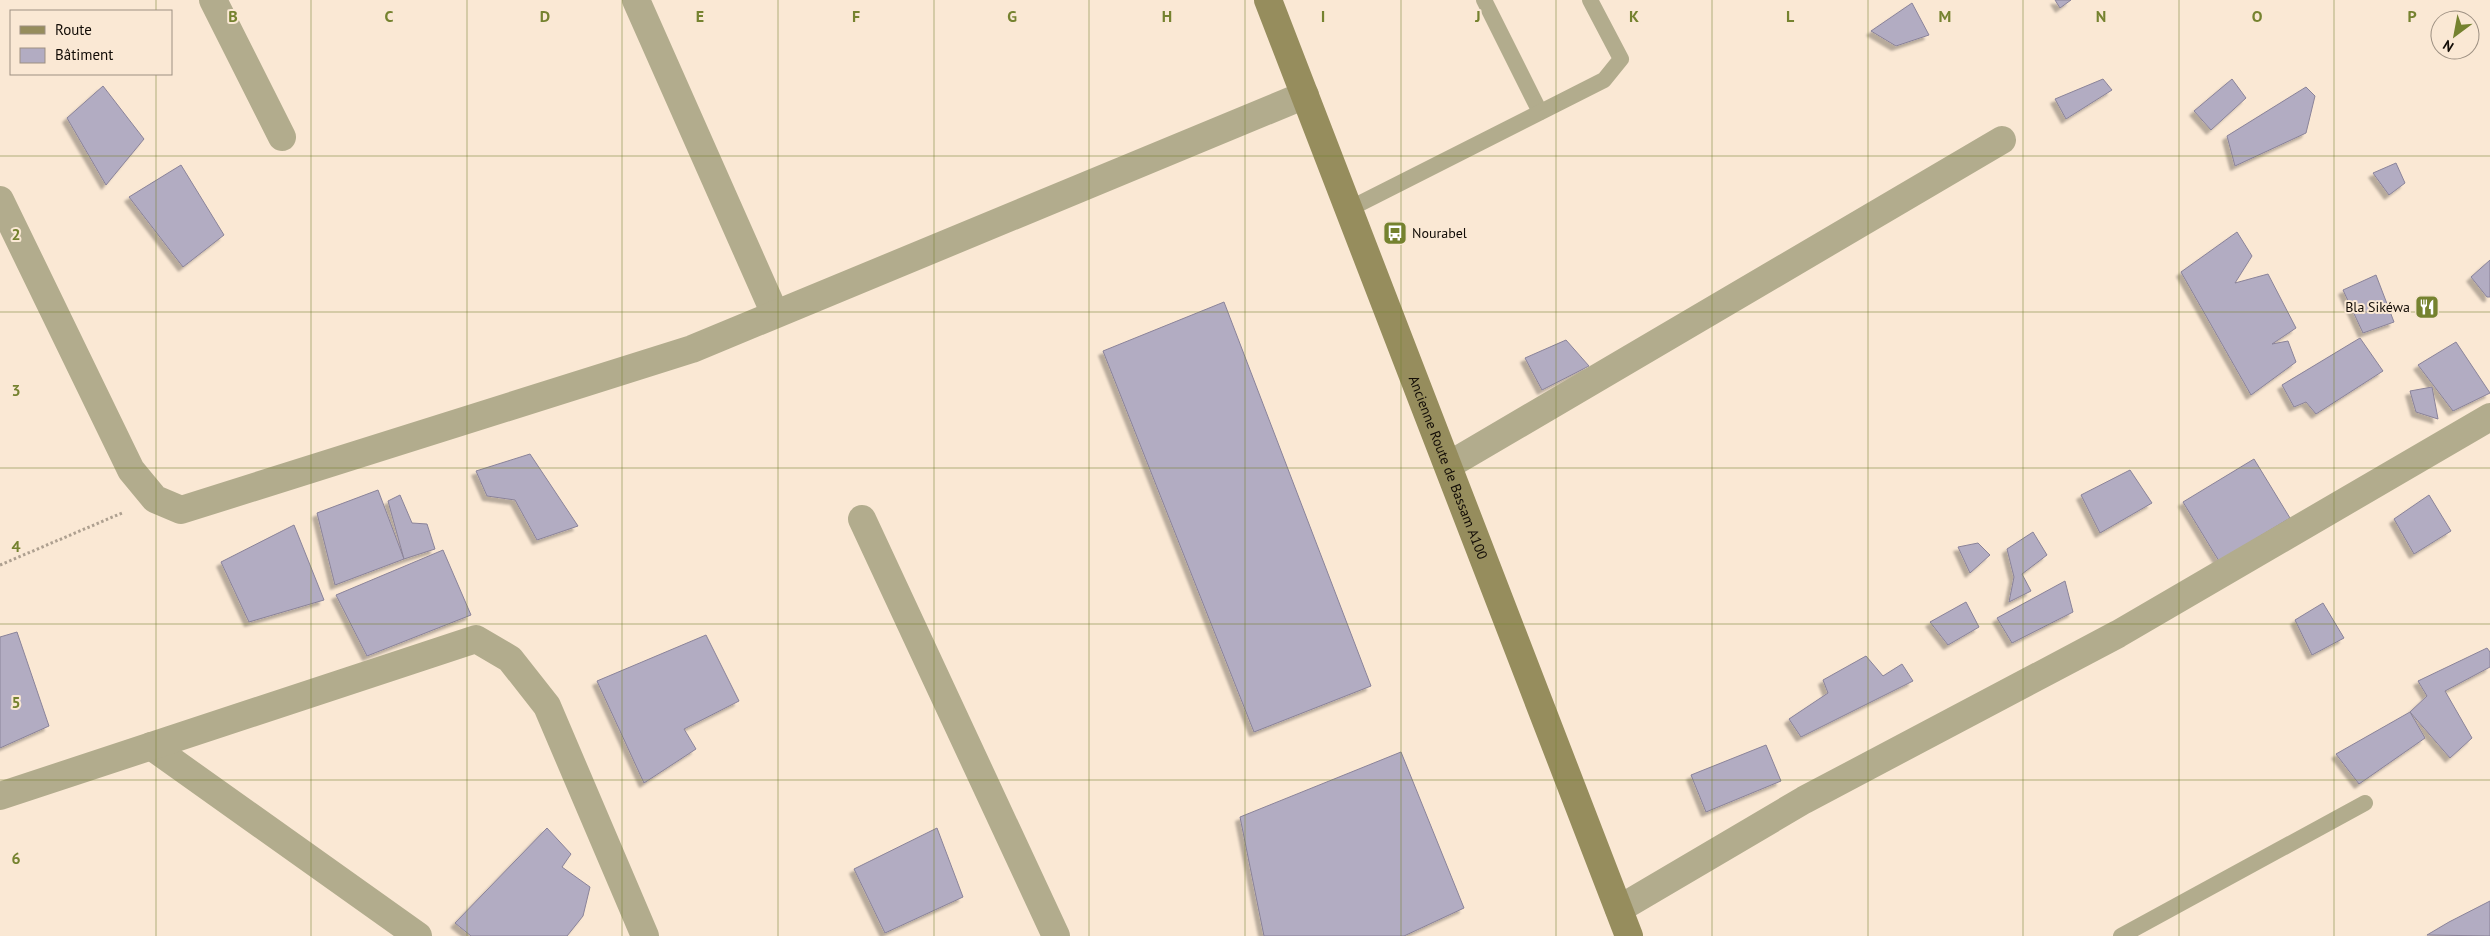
<svg xmlns="http://www.w3.org/2000/svg" width="2490" height="936" font-family="'PT Sans',sans-serif">
<style>
.building{fill:#b2acc2;stroke:#8a8399;filter:url(#shadow)}
.lines{fill:none;stroke-linecap:round;stroke-linejoin:round}
.path{stroke:#aea090;stroke-width:3;stroke-dasharray:2.5 2.5;stroke-linecap:butt}
.lane{stroke:#b2ac8d;stroke-width:16}
.street{stroke:#b2ac8d;stroke-width:28}
.secondary{stroke:#968d5d;stroke-width:28}
.grid{fill:none;stroke:#75822f;stroke-width:1;stroke-opacity:0.55}
.labels{text-anchor:middle;stroke-width:4;stroke-linejoin:round;paint-order:stroke}
.poi-label{font-size:14px;fill:#120c06;stroke:#fae8d4;text-anchor:start}
.street-label{font-size:14px;fill:#120c06;stroke:#fae8d4}
.grid-label{font-size:16px;text-anchor:middle;font-weight:bold;fill:#75822f;stroke:#fae8d4;stroke-width:4;stroke-linejoin:round;paint-order:stroke}
</style>
<defs>
<filter id="shadow"><feDropShadow dx="-4.5" dy="4.5" stdDeviation="1" flood-color="#0004"/></filter>
</defs>
<rect width="100%" height="100%" fill="#fae8d4"/>
<g class="building">
<path d="M 2055,0 L 2071,0 L 2060,8 Z"/>
<path d="M 1912,3 L 1929,35 L 1896,46 L 1871,31 Z"/>
<path d="M 2103,79 L 2112,90 L 2066,119 L 2055,99 Z"/>
<path d="M 2232,79 L 2246,98 L 2211,130 L 2194,111 Z"/>
<path d="M 103,86 L 144,139 L 106,185 L 67,118 Z"/>
<path d="M 2306,87 L 2315,96 L 2306,133 L 2235,166 L 2227,136 Z"/>
<path d="M 2396,163 L 2405,183 L 2389,195 L 2373,173 Z"/>
<path d="M 181,165 L 224,235 L 183,267 L 129,197 Z"/>
<path d="M 2237,232 L 2252,256 L 2235,283 L 2268,274 L 2296,328 L 2272,344 L 2288,341 L 2296,362 L 2251,395 L 2181,272 Z"/>
<path d="M 2490,260 L 2490,297 L 2487,297 L 2471,277 Z"/>
<path d="M 2376,275 L 2394,322 L 2363,333 L 2343,290 Z"/>
<path d="M 1224,302 L 1371,686 L 1254,732 L 1103,351 Z"/>
<path d="M 2360,338 L 2383,371 L 2316,414 L 2306,402 L 2294,407 L 2282,385 Z"/>
<path d="M 1566,340 L 1589,366 L 1542,390 L 1525,358 Z"/>
<path d="M 2456,342 L 2490,393 L 2453,411 L 2418,365 Z"/>
<path d="M 2432,387 L 2438,419 L 2416,412 L 2410,391 Z"/>
<path d="M 530,454 L 578,526 L 537,540 L 515,500 L 487,496 L 476,471 Z"/>
<path d="M 2254,459 L 2290,518 L 2219,561 L 2183,502 Z"/>
<path d="M 2130,470 L 2152,503 L 2100,533 L 2081,495 Z"/>
<path d="M 378,490 L 404,559 L 335,585 L 317,513 Z"/>
<path d="M 400,495 L 412,523 L 427,524 L 435,549 L 404,559 L 388,501 Z"/>
<path d="M 2429,495 L 2451,531 L 2414,554 L 2394,519 Z"/>
<path d="M 294,525 L 324,600 L 249,622 L 221,562 Z"/>
<path d="M 2033,532 L 2047,555 L 2022,574 L 2031,591 L 2009,602 L 2014,577 L 2007,549 Z"/>
<path d="M 1978,543 L 1990,555 L 1970,573 L 1958,547 Z"/>
<path d="M 443,550 L 471,615 L 367,656 L 336,595 Z"/>
<path d="M 2065,581 L 2073,612 L 2012,643 L 1997,618 Z"/>
<path d="M 1966,602 L 1979,627 L 1948,645 L 1930,622 Z"/>
<path d="M 2323,603 L 2344,638 L 2312,655 L 2295,620 Z"/>
<path d="M 17,632 L 49,726 L 0,748 L 0,637 Z"/>
<path d="M 706,635 L 739,701 L 684,729 L 696,749 L 644,783 L 597,681 Z"/>
<path d="M 2487,648 L 2490,652 L 2490,667 L 2445,691 L 2472,738 L 2450,758 L 2410,712 L 2427,696 L 2418,681 Z"/>
<path d="M 1866,656 L 1883,676 L 1902,664 L 1913,681 L 1801,737 L 1789,719 L 1828,693 L 1823,680 Z"/>
<path d="M 2410,712 L 2425,738 L 2359,784 L 2336,754 Z"/>
<path d="M 1766,745 L 1781,781 L 1706,812 L 1691,775 Z"/>
<path d="M 1401,752 L 1464,908 L 1404,936 L 1264,936 L 1240,817 Z"/>
<path d="M 547,828 L 571,854 L 562,867 L 590,887 L 583,916 L 567,936 L 471,936 L 455,923 Z"/>
<path d="M 937,828 L 963,897 L 885,933 L 854,869 Z"/>
<path d="M 2490,901 L 2490,936 L 2427,935 L 2449,922 Z"/>
</g>
<g class="lines">
<path class="path" d="M 0,565 L 122,513"/>
<g class="lane">
<path d="M 1484,0 L 1540,112"/>
<path d="M 1349,209 L 1604,80 L 1621,59 L 1590,0"/>
<path d="M 2121,936 L 2365,803"/>
</g>
<g class="street">
<path d="M 213,0 L 282,137"/>
<path d="M 636,0 L 775,314"/>
<path d="M 0,200 L 131,470 L 155,499 L 181,510 L 692,349 L 1305,95"/>
<path d="M 1449,465 L 2002,140"/>
<path d="M 862,519 L 1056,936"/>
<path d="M 151,746 L 418,936"/>
<path d="M 0,796 L 476,639 L 510,659 L 547,706 L 645,936"/>
<path d="M 1619,909 L 1804,800 L 2118,634 L 2490,417"/>
</g>
<path class="secondary" id="s1" d="M 1268,0 L 1629,936"/>
</g>
<path class="grid" d="M 156,0 L 156,11M 311,0 L 311,936M 467,0 L 467,936M 622,0 L 622,936M 778,0 L 778,936M 934,0 L 934,936M 1089,0 L 1089,936M 1245,0 L 1245,936M 1401,0 L 1401,936M 1556,0 L 1556,936M 1712,0 L 1712,936M 1868,0 L 1868,936M 2023,0 L 2023,936M 2179,0 L 2179,936M 2334,0 L 2334,936M 156,74 L 156,936M 0,156 L 2490,156M 0,312 L 2490,312M 0,468 L 2490,468M 0,624 L 2490,624M 0,780 L 2490,780"/>
<defs>
<g id="bus-square" transform="scale(1.25)"><rect x="-9" y="-9" width="18" height="18" rx="4" fill="#75822f" stroke="#fae8d4"/><path d="M-5-6H5V4H4V6H2V4H-2V6H-4V4H-5ZM-3.5-4V0h7V-4ZM-3.5 1.2v1.5H-2V1.2ZM2 1.2v1.5H3.5V1.2Z" fill="#fff"/></g>
<g id="restaurant-square" transform="scale(1.25)"><rect x="-9" y="-9" width="18" height="18" rx="4" fill="#75822f" stroke="#fae8d4"/><path d="M-5-6h1v4h1v-4h1v4h1v-4h1v5L-1.5 .5V6h-2V.5L-5-1ZM5-6V6H3V1.5H1.5Q1.5-4 5-6Z" fill="#fff"/></g>
</defs>
<g fill-rule="evenodd">
<use href="#bus-square" x="1395" y="233"/>
<use href="#restaurant-square" x="2427" y="307"/>
</g>
<g class="labels">
<g class="poi-label">
<text x="1412" y="238">Nourabel</text>
<text x="2410" y="312" text-anchor="end">Bla Sikéwa</text>
</g>
<g class="street-label">
<text dy="5" stroke="none"><textPath href="#s1" startOffset="501">Ancienne Route de Bassam A100</textPath></text>
</g>
</g>
<g class="grid-label">
<text x="233" y="22">B</text>
<text x="389" y="22">C</text>
<text x="545" y="22">D</text>
<text x="700" y="22">E</text>
<text x="856" y="22">F</text>
<text x="1012" y="22">G</text>
<text x="1167" y="22">H</text>
<text x="1323" y="22">I</text>
<text x="1478" y="22">J</text>
<text x="1634" y="22">K</text>
<text x="1790" y="22">L</text>
<text x="1945" y="22">M</text>
<text x="2101" y="22">N</text>
<text x="2257" y="22">O</text>
<text x="2412" y="22">P</text>
<text x="16" y="240">2</text>
<text x="16" y="396">3</text>
<text x="16" y="552">4</text>
<text x="16" y="708">5</text>
<text x="16" y="864">6</text>
</g>
<rect x="10" y="10" width="162" height="65" fill="#fae8d4" stroke="#9d9082"/>
<rect x="20" y="26" width="25" height="8" fill="#968d5d" stroke="#9d9082"/>
<text x="55" y="35" font-size="15" fill="#120c06">Route</text>
<rect x="20" y="48" width="25" height="15" fill="#b2acc2" stroke="#9d9082"/>
<text x="55" y="60" font-size="15" fill="#120c06">Bâtiment</text>
<g transform="translate(2455 35) rotate(212)"><circle r="24" fill="#fae8d4" stroke="#9d9082"/>
<path d="M0-4L9 19L0 12L-9 19Z" fill="#75822f"/>
<text y="-8" font-size="14" font-weight="bold" text-anchor="middle" fill="#120c06">N</text>
</g>
</svg>
